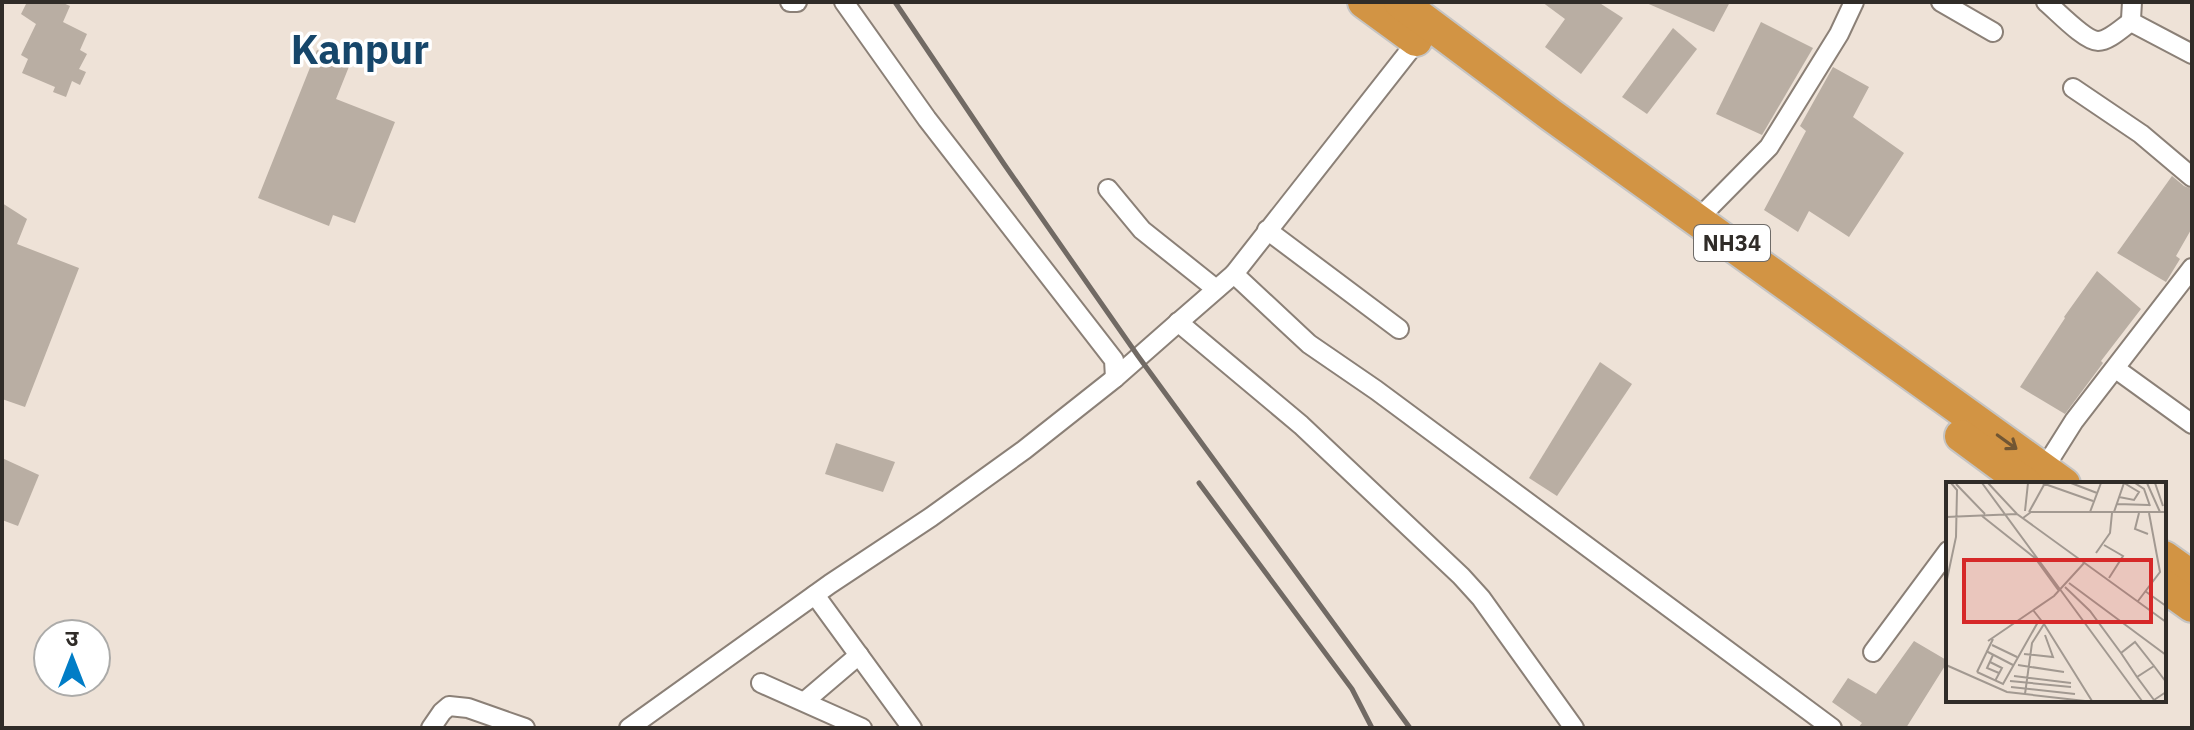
<svg xmlns="http://www.w3.org/2000/svg" width="2194" height="730" font-family="'IBM Plex Sans','Noto Sans Devanagari',sans-serif">
<style>
.building{fill:#b9aea3}
.lines{fill:none;stroke-linecap:round;stroke-linejoin:round}
.minor-casing{stroke:#8b8077;stroke-width:22}
.trunk-casing{stroke:#c5c4c3;stroke-width:36}
.minor{stroke:#fff;stroke-width:18}
.trunk{stroke:#d29444;stroke-width:32}
.rail{stroke:#716a64;stroke-width:5}
.oneway{stroke:#715633}
.labels{text-anchor:middle;stroke-width:7;stroke-linejoin:round;paint-order:stroke}
.shield{fill:#fff;stroke:#6e6b68;stroke-width:2}
.shield-label{font-size:22px;font-weight:bold;fill:#302c28}
.town-label{font-size:40px;font-weight:bold;fill:#16466a;stroke:#fff}
.inset-road{fill:none;stroke:#a29991;stroke-width:2}
.view{fill:#d62828;fill-opacity:0.15;stroke:#d62828;stroke-width:4}
.inset-edge{fill:none;stroke:#302c28;stroke-width:4}
</style>
<rect width="100%" height="100%" fill="#eee2d7"/>
<g class="building">
<path d="M 27,2 L 61,2 L 70,6 L 63,22 L 87,34 L 80,50 L 87,54 L 79,69 L 86,72 L 80,85 L 72,81 L 66,97 L 53,92 L 55,87 L 22,73 L 28,59 L 21,55 L 36,24 L 21,14 Z"/>
<path d="M 1542,2 L 1598,2 L 1623,18 L 1581,74 L 1545,47 L 1565,19 Z"/>
<path d="M 1644,2 L 1730,2 L 1714,32 Z"/>
<path d="M 1761,22 L 1813,48 L 1762,135 L 1716,114 Z"/>
<path d="M 1673,28 L 1697,49 L 1647,114 L 1622,97 Z"/>
<path d="M 317,50 L 350,64 L 336,99 L 395,122 L 355,223 L 333,215 L 329,226 L 258,198 Z"/>
<path d="M 1833,67 L 1869,87 L 1853,117 L 1904,153 L 1849,237 L 1809,211 L 1798,232 L 1764,210 L 1806,131 L 1800,126 Z"/>
<path d="M 2172,176 L 2184,186 L 2192,189 L 2192,228 L 2176,256 L 2180,259 L 2166,282 L 2117,253 Z"/>
<path d="M 2,203 L 27,219 L 17,244 L 79,268 L 25,407 L 2,399 Z"/>
<path d="M 2097,271 L 2141,309 L 2101,361 L 2103,363 L 2065,414 L 2020,387 L 2065,318 L 2064,317 Z"/>
<path d="M 1600,362 L 1632,384 L 1557,496 L 1529,478 Z"/>
<path d="M 836,443 L 895,462 L 883,492 L 825,474 Z"/>
<path d="M 2,458 L 39,475 L 18,526 L 2,520 Z"/>
<path d="M 1914,641 L 1948,661 L 1906,728 L 1858,728 L 1862,723 L 1832,702 L 1848,678 L 1876,694 Z"/>
</g>
<g class="lines">
<g class="minor-casing">
<g id="minor">
<path d="M 790,2 L 797,2"/>
<path d="M 844,2 L 927,119 L 1114,360 L 1115,378"/>
<path d="M 1941,2 L 1993,32"/>
<path d="M 2046,2 C 2057,11 2085,41 2098,41 C 2109,41 2123,27 2132,21"/>
<path d="M 2132,2 L 2131,19 L 2135,24 L 2192,54"/>
<path d="M 2073,88 L 2141,134 L 2192,177"/>
<path d="M 1108,189 L 1142,230 L 1216,289"/>
<path d="M 1698,219 L 1769,147 L 1839,34 L 1854,2"/>
<path d="M 1267,230 L 1399,329"/>
<path d="M 1234,274 L 1309,344 L 1376,390 L 1832,728"/>
<path d="M 1178,322 L 1301,425 L 1461,576 L 1481,598 L 1574,728"/>
<path d="M 2116,369 L 2192,424"/>
<path d="M 2040,475 L 2074,421 L 2192,268"/>
<path d="M 815,595 L 912,728"/>
<path d="M 1873,652 L 1948,551"/>
<path d="M 761,683 L 862,728"/>
<path d="M 805,701 L 859,655"/>
<path d="M 431,728 L 442,712 L 449,706 L 468,708 L 525,728"/>
<path d="M 629,728 L 830,584 L 931,517 L 1024,450 L 1115,378 L 1173,327 L 1234,274 L 1421,36"/>
</g>
</g>
<g class="trunk-casing">
<g id="trunk">
<path d="M 1364,2 L 1416,40"/>
<path d="M 1400,2 L 1551,115 L 2064,484"/>
<path d="M 1961,436 L 2026,484"/>
<path d="M 2164,557 L 2192,577"/>
<path d="M 2164,586 L 2192,606"/>
</g>
</g>
<use href="#minor" class="minor"/>
<use href="#trunk" class="trunk"/>
<g class="rail">
<path d="M 895,2 L 1004,164 L 1138,356 L 1410,728"/>
<path d="M 1199,483 L 1352,689 L 1372,728"/>
</g>
</g>
<defs><path id="oneway-shaft" d="M-6 0H5M1.5-3L5.5 0L1.5 3" fill="none" stroke-width="1.6" stroke-linecap="round" stroke-linejoin="round" transform="scale(2)"/></defs>
<use class="oneway" href="#oneway-shaft" transform="translate(2007 442) rotate(36)"/>
<g class="labels">
<rect class="shield" x="1694" y="225" width="76" height="36" rx="6"/>
<g class="shield-label">
<text x="1732" y="251">NH34</text>
</g>
<g class="town-label">
<text x="360" y="64">Kanpur</text>
</g>
</g>
<g transform="translate(1946 482)">
<rect width="220" height="220" fill="#eee2d7"/>
<path class="inset-road" d="M 36,1 L 196,219M 42,1 L 71,32 L 220,140M 96,1 L 147,19M 125,1 L 151,11M 189,1 L 198,7 L 204,24M 201,1 L 214,30M 209,1 L 217,24M 10,2 L 39,32M 220,21 L 220,50M 171,22 L 203,23M 79,29 L 82,1M 83,30 L 99,1M 144,30 L 155,1M 168,30 L 178,1 L 193,10 L 188,18 L 173,15M 193,31 L 189,47 L 202,52M 36,34 L 89,76 L 113,109M 0,35 L 71,32M 77,36 L 85,30 L 220,30M 158,63 L 177,74 L 163,96M 150,71 L 164,51 L 166,31M 123,101 L 220,173M 0,102 L 10,55 L 11,8 L 5,1M 119,105 L 144,129 L 175,171M 199,109 L 220,124M 192,119 L 214,90 L 203,31M 98,142 L 146,219M 42,159 L 108,114 L 139,80M 46,163 L 71,175M 40,169 L 67,183M 78,172 L 107,175 L 99,153M 47,173 L 41,186 L 53,191M 44,180 L 56,186 L 49,199M 0,183 L 61,210 L 139,219M 72,183 L 118,190M 31,190 L 57,202 L 92,140M 31,190 L 47,157M 68,194 L 125,201M 191,195 L 175,171 L 189,160 L 208,184M 64,199 L 125,205M 220,200 L 208,184 L 191,195 L 208,218 L 220,210M 65,205 L 129,212M 79,212 L 86,161 L 98,142 L 87,128"/>
<path class="view" d="M 18,78 L 205,78 L 205,140 L 18,140 Z"/>
<rect width="220" height="220" class="inset-edge"/>
</g>
<rect width="2194" height="730" fill="none" stroke="#302c28" stroke-width="8"/>
<g transform="translate(72 658)"><circle r="38" fill="#ffffff" stroke="#acaba9" stroke-width="2"/>
<path d="M0-6L14 30L0 20L-14 30Z" fill="#017dc6"/>
<text y="-12" font-size="22" font-weight="bold" text-anchor="middle" fill="#302c28">उ</text>
</g>
</svg>
